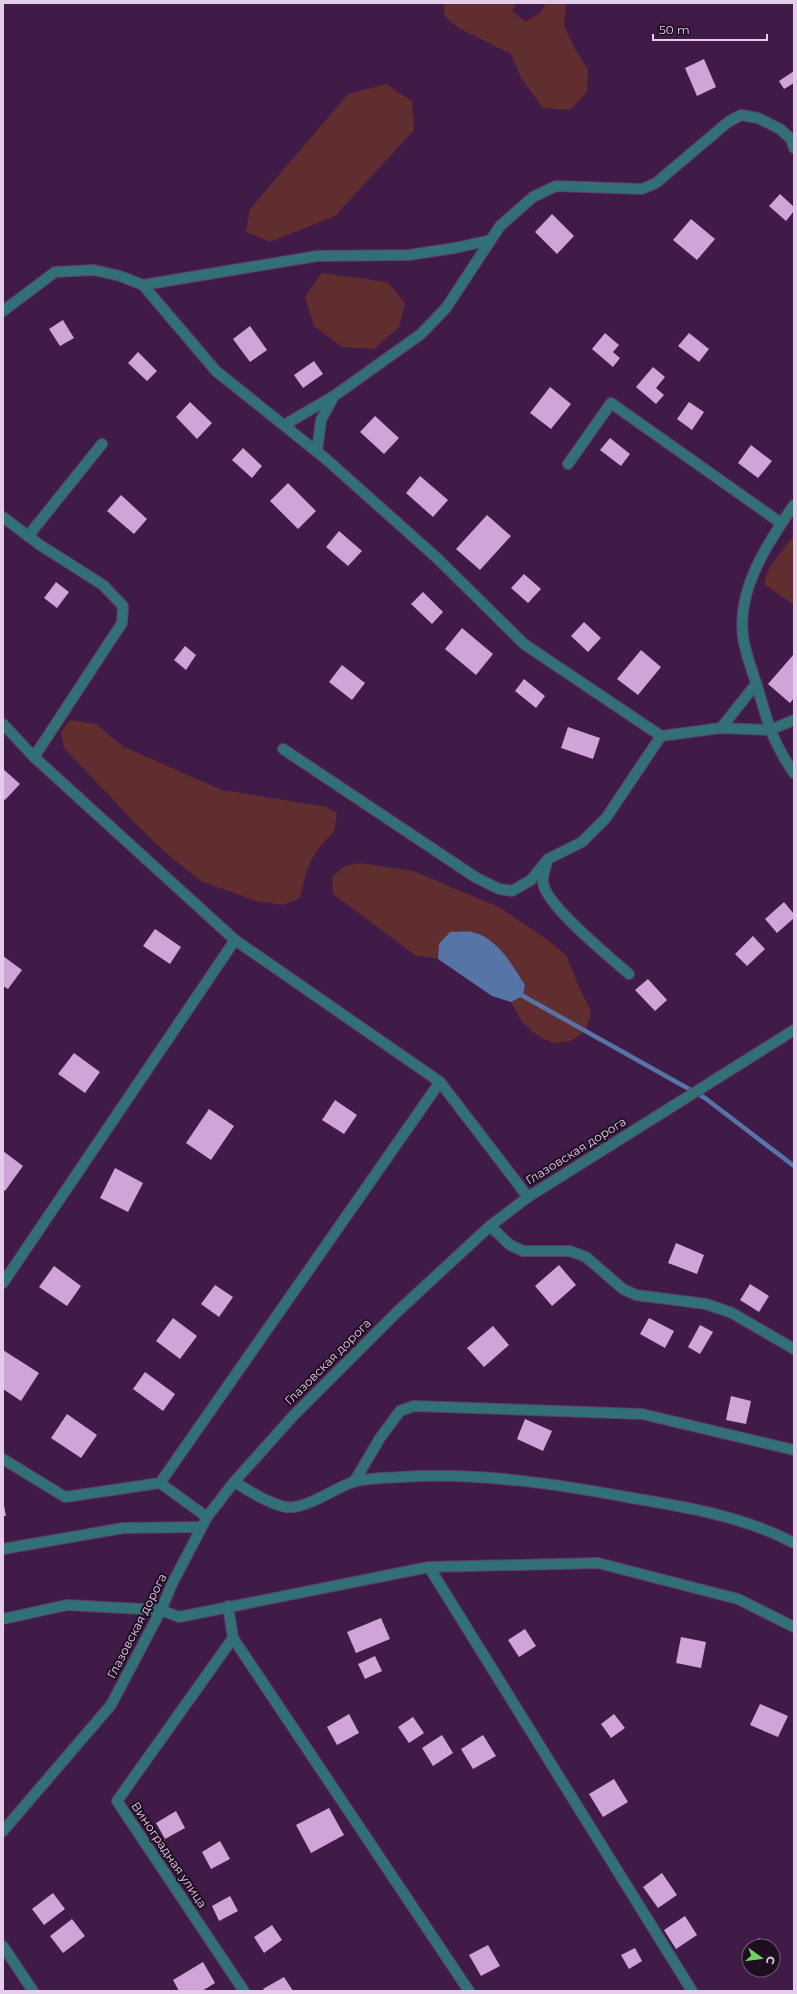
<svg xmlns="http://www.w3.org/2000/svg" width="797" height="1994" font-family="Montserrat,sans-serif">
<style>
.green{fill:#602e2e}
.water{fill:#5774a7}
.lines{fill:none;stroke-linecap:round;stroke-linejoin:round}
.stream{stroke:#5774a7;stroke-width:4.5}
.building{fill:#d0a3d9}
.minor-casing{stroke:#5e3b65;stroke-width:12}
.minor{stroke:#317176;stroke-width:10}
.labels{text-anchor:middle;stroke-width:4;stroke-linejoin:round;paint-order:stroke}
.street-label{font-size:12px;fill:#e4cde8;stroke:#1f0e22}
</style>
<rect width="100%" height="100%" fill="#411b48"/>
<g class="green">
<path d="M 443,3 L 517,3 L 512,11 L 526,22 L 541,12 L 546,3 L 566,3 L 564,25 L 574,47 L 588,70 L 587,92 L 570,110 L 543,108 L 521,78 L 511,54 L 460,29 L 445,17 Z"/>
<path d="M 386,84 L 412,101 L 414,130 L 335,216 L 270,242 L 246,232 L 250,209 L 348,94 Z"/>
<path d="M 322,273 L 387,282 L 405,303 L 399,327 L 374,349 L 342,347 L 314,326 L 305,297 Z"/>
<path d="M 794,535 L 794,605 L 764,584 L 769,568 Z"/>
<path d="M 70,720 L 96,724 L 124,747 L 222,790 L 326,807 L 337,813 L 334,832 C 310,854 307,868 300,898 L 284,905 L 256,901 L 201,881 L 166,853 L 139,827 L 64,748 L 61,732 Z"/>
<path d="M 360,863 L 413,871 L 499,907 L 545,938 L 566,955 L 578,985 L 591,1011 L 586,1030 L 571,1041 L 554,1043 L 538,1036 L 522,1022 L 511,1002 L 523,996 L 525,985 L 515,969 L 493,942 L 439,944 L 438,959 L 415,955 L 333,894 L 332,877 L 343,867 Z"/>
</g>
<path class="water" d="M 450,932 C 457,932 465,931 472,932 C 497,937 512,965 525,985 L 523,996 L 511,1002 L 492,996 L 438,959 L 439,944 Z"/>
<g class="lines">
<path class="stream" d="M 523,996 L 705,1098 L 794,1166"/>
</g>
<g class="building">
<path d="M 704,59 L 716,87 L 697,96 L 685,68 Z"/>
<path d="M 794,71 L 794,83 L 784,89 L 779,81 Z"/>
<path d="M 780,194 L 794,207 L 794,211 L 786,221 L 769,206 Z"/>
<path d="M 552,214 L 574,236 L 557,254 L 535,232 Z"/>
<path d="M 691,219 L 715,239 L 697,260 L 673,240 Z"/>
<path d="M 63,320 L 74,338 L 60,346 L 49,329 Z"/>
<path d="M 250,326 L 267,350 L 250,362 L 233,339 Z"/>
<path d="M 605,333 L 619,345 L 613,352 L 620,358 L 613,367 L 592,349 Z"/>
<path d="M 689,333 L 709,349 L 699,362 L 678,346 Z"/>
<path d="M 138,352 L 157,371 L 147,381 L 128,363 Z"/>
<path d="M 314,361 L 323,374 L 303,388 L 294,375 Z"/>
<path d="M 653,367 L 665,377 L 656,388 L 664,395 L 656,404 L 636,387 Z"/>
<path d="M 550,387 L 571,404 L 551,429 L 530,413 Z"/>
<path d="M 190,402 L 212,423 L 197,439 L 176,417 Z"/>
<path d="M 689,402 L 704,412 L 692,430 L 677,419 Z"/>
<path d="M 375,416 L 399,438 L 384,454 L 360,432 Z"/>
<path d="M 610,438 L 630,454 L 621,466 L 600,450 Z"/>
<path d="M 751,445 L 772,461 L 758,478 L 738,463 Z"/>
<path d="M 243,448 L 262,466 L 252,478 L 232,460 Z"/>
<path d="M 420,476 L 448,500 L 433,517 L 406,493 Z"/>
<path d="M 288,483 L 316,511 L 298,529 L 270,501 Z"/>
<path d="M 121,495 L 147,519 L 134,534 L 107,511 Z"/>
<path d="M 487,515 L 511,536 L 480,570 L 456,549 Z"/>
<path d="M 339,531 L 362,551 L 348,566 L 326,547 Z"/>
<path d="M 524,574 L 541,589 L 528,603 L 511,588 Z"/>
<path d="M 56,582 L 69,592 L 57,608 L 44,598 Z"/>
<path d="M 423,592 L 443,612 L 432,624 L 411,604 Z"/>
<path d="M 584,622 L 601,638 L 588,652 L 571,636 Z"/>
<path d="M 462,628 L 493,654 L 476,675 L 445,649 Z"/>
<path d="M 185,646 L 196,655 L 186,670 L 174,660 Z"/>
<path d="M 641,650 L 661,667 L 638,695 L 617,679 Z"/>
<path d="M 794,654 L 794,698 L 790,703 L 768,684 Z"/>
<path d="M 342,665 L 365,683 L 352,700 L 329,682 Z"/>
<path d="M 524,679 L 545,696 L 536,708 L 515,691 Z"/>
<path d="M 568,727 L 600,738 L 593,759 L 561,748 Z"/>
<path d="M 3,769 L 20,784 L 5,800 L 3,798 Z"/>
<path d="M 784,902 L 794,914 L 794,918 L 777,933 L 765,919 Z"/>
<path d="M 155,929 L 181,947 L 170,964 L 143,946 Z"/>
<path d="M 753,936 L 765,949 L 747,966 L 735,954 Z"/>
<path d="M 3,956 L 22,970 L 8,989 L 3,986 Z"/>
<path d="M 648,979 L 667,1000 L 655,1011 L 635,990 Z"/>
<path d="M 74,1053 L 100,1072 L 85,1093 L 58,1074 Z"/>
<path d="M 335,1100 L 357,1115 L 344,1134 L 322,1120 Z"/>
<path d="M 209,1109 L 234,1126 L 211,1160 L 186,1143 Z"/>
<path d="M 3,1151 L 23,1166 L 5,1191 L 3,1189 Z"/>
<path d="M 115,1168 L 143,1183 L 128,1212 L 100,1198 Z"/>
<path d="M 676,1243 L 704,1255 L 697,1274 L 668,1263 Z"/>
<path d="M 559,1265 L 576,1285 L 552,1306 L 535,1286 Z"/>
<path d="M 54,1266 L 81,1286 L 67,1306 L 39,1287 Z"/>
<path d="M 750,1284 L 769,1296 L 759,1312 L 740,1300 Z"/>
<path d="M 215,1285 L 233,1297 L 219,1317 L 201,1304 Z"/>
<path d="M 173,1318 L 197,1336 L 180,1359 L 156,1341 Z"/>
<path d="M 649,1318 L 674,1331 L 665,1348 L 640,1334 Z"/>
<path d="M 700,1325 L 713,1332 L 700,1354 L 688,1347 Z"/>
<path d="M 493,1326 L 509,1345 L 484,1367 L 467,1348 Z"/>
<path d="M 3,1350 L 39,1373 L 21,1401 L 3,1389 Z"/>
<path d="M 145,1372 L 175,1394 L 163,1411 L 133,1389 Z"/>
<path d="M 731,1396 L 751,1401 L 746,1424 L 726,1420 Z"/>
<path d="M 67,1414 L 97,1435 L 81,1458 L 51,1438 Z"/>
<path d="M 525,1419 L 552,1431 L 543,1451 L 517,1439 Z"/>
<path d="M 3,1501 L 6,1516 L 3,1516 Z"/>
<path d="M 381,1618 L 390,1639 L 356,1653 L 347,1632 Z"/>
<path d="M 525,1629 L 536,1646 L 519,1657 L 508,1640 Z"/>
<path d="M 681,1637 L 706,1642 L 701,1668 L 676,1663 Z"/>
<path d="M 375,1656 L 382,1671 L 365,1679 L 358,1664 Z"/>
<path d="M 760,1704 L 788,1716 L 778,1737 L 750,1725 Z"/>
<path d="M 349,1714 L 359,1733 L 337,1745 L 327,1727 Z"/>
<path d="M 614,1714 L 625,1728 L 611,1738 L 601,1724 Z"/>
<path d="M 413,1717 L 424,1733 L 409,1743 L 398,1727 Z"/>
<path d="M 442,1735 L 453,1753 L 433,1766 L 422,1748 Z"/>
<path d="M 483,1735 L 496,1756 L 473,1769 L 461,1749 Z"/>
<path d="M 614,1779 L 628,1802 L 603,1817 L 589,1794 Z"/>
<path d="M 329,1808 L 344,1835 L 311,1853 L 296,1825 Z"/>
<path d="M 176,1811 L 185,1828 L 165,1839 L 156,1823 Z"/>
<path d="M 220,1841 L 230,1859 L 211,1869 L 202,1852 Z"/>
<path d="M 662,1873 L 677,1895 L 658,1908 L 643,1887 Z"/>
<path d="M 53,1893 L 65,1909 L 44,1925 L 32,1909 Z"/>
<path d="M 230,1896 L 238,1911 L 219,1921 L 212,1906 Z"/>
<path d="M 685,1916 L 697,1935 L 676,1949 L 664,1930 Z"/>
<path d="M 72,1919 L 85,1936 L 63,1953 L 50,1936 Z"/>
<path d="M 272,1925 L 282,1940 L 264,1953 L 254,1937 Z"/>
<path d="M 759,1938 L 764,1946 L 749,1946 L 749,1955 L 745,1948 Z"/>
<path d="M 488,1945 L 500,1966 L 481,1976 L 469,1955 Z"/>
<path d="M 635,1948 L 642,1961 L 629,1969 L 621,1955 Z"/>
<path d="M 203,1962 L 215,1983 L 202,1991 L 179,1991 L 173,1980 Z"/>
<path d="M 284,1977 L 293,1991 L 264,1991 L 263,1989 Z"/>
</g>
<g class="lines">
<g class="minor-casing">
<g id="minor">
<path d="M 143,285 L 317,256 L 409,255 L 455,248 L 491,240"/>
<path d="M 3,311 L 55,272 L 94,270 L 120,276 L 143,285 L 216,371 L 326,459 L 438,559 L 524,644 L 661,736 L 721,728 L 770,730 L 794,720"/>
<path d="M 284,425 L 334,396 L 421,334 L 446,308 L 500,226 L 533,197 L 556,186 L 642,189 L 656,183 L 728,122 L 741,115 L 758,118 L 780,129 L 791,139 L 794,148"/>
<path d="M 317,451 L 321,420 L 334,396"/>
<path d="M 568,464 L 611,403 L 781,523"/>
<path d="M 794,505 C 768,542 737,589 743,636 C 745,654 753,672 758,689 C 768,724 773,743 794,773"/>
<path d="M 3,517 L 40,545 L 103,585 L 123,606 L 122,623 L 34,757"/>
<path d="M 28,536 L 102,444"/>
<path d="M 3,724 L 34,757 L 235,940 L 440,1082 L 528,1197"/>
<path d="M 721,728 L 756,684"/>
<path d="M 283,749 L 475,877 L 499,889 L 512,891 L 531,880 L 548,859 L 582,842 L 606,818 L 661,736"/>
<path d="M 547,861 C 546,867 542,876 543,882 C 544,904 611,958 629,974"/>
<path d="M 490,1226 L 510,1245 L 523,1251 L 570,1251 L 586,1257 L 623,1289 L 636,1295 L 706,1304 L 732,1313 L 794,1349"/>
<path d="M 3,1283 L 235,940"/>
<path d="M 3,1459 L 65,1497 L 160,1483 L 440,1082"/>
<path d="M 234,1482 C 250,1491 267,1503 286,1507 C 306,1510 334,1488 353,1482 C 367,1478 386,1478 401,1477 C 478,1472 557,1484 632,1498 C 687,1507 745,1517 794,1543"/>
<path d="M 354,1482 L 380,1438 L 400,1411 L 414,1406 L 642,1414 L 794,1450"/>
<path d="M 160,1483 L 207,1517"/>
<path d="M 3,1549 L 123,1528 L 201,1527"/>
<path d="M 429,1567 L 598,1563 L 738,1599 L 794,1627"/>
<path d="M 228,1606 L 233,1638 L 469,1991"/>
<path d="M 3,1619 L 67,1605 L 161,1610 L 179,1617 L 429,1567 L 692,1991"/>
<path d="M 233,1638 L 117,1801 L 244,1991"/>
<path d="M 3,1831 L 111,1705 L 161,1610 L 172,1584 L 207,1517 L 234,1482 L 294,1415 L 397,1312 L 490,1226 L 528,1197 L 794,1030"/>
<path d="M 3,1946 L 33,1991"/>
</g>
</g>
<use href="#minor" class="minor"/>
</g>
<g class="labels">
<g class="street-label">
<text transform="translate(576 1151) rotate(-32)" y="4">Глазовская дорога</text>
<text transform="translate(328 1362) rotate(-45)" y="4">Глазовская дорога</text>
<text transform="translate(137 1626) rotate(-63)" y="4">Глазовская дорога</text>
<text transform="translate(169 1855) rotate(56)" y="4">Виноградная улица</text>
</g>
</g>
<rect width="797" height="1994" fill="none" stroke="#e4cde8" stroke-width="8"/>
<g transform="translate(761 1958) rotate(104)"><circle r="19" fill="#1f0e22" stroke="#6e5a71"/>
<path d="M0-3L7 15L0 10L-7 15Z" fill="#6fd360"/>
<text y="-6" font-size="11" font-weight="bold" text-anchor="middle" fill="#e4cde8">С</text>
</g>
<path d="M653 34v6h114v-6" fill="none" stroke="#e4cde8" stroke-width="2"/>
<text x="659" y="34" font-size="12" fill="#e4cde8" stroke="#1f0e22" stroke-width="3" paint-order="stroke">50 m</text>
</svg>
